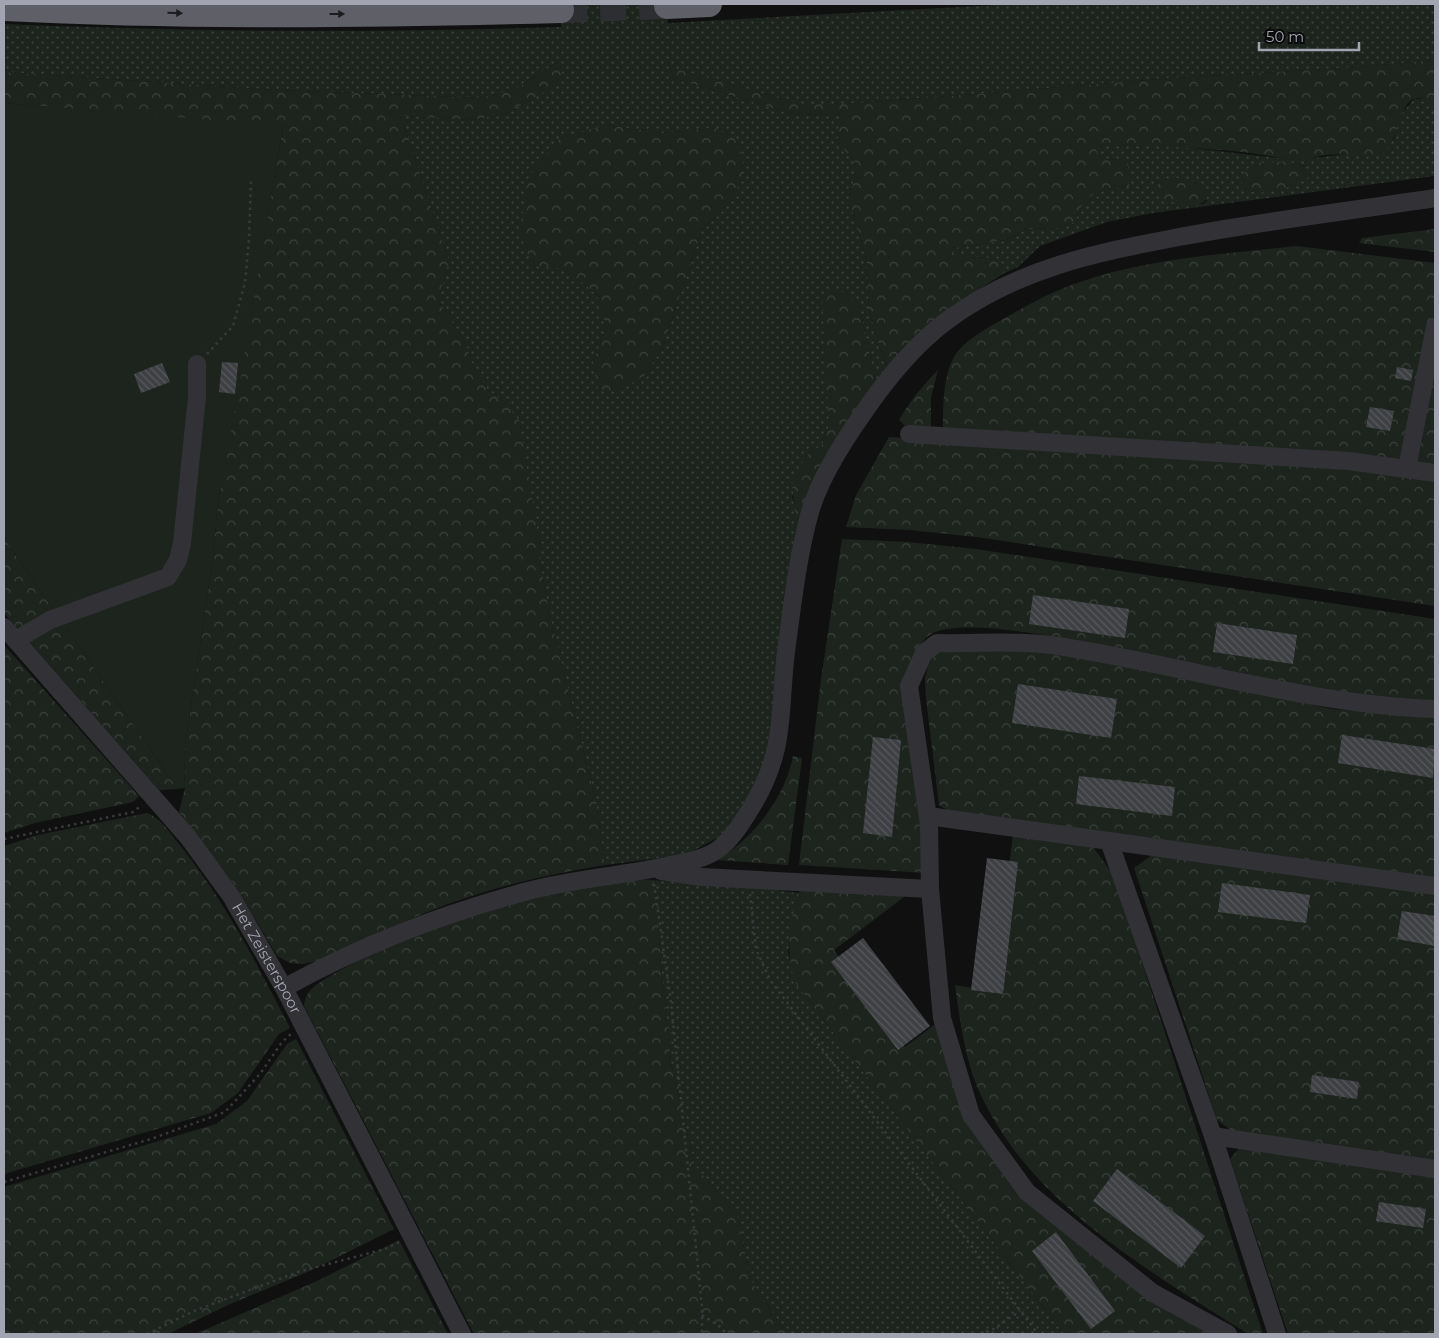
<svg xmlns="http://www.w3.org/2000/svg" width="1439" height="1338" font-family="Montserrat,sans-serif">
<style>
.grass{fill:url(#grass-dots);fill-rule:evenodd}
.forest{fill:url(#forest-crowns)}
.garden{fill:#1d241e}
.building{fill:url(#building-back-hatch)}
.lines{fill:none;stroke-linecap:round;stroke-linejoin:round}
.highway-tunnel{stroke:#2d2e31;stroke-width:26;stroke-dasharray:26 13;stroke-linecap:butt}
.path{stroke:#38383d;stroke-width:2.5;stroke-dasharray:2.5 4;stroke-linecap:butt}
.minor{stroke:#323236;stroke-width:18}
.highway{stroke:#5e5f67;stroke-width:26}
.oneway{fill:#1c1c1e}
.labels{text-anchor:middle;stroke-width:4;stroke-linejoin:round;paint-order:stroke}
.street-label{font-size:15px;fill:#a2a5b1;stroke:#0b0b0c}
</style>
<defs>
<pattern id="grass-dots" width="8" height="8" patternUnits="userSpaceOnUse" patternTransform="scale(1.25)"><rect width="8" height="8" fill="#1d241e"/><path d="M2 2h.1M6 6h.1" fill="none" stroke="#3b413c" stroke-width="1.8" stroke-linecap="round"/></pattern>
<pattern id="forest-crowns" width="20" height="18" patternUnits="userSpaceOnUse" patternTransform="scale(1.25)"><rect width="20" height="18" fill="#1d241e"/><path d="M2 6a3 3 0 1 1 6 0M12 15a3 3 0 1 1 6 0" fill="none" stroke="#3b413c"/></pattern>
<pattern id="building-back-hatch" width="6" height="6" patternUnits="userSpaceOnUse" patternTransform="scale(1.25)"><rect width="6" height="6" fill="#3f4044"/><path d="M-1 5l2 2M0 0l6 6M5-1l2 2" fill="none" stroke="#58595d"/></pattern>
</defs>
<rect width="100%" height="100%" fill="#101011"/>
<g class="grass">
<path d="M 560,4 L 666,4 L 668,23 L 1016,4 L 1435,4 L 1435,60 L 1360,67 L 1174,78 L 847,104 L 799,104 L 676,69 L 669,63 L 673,78 L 792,114 L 844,115 L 837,133 L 840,146 L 854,160 L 857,168 L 849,200 L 867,262 L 869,309 L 879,346 L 888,369 L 876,383 L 859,305 L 828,377 L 829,426 L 822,445 L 806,456 L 792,497 C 798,512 796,527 802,542 L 773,756 L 739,819 L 717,838 L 691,852 L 669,857 L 605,865 L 596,801 L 550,617 L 542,573 L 539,540 L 523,451 L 506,404 L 488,390 L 474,369 L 466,344 L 438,300 L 449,261 L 401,116 L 472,120 L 505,114 L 559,83 L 553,65 L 519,87 L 487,98 L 276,90 L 4,72 L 4,24 C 190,32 375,33 561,27 ZM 606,125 L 662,133 L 715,128 L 734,198 L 702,230 L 664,343 L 645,375 L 593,362 L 606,329 L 597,295 L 567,269 Z"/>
<path d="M 1414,99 L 1427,99 L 1435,106 L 1435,176 L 1153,213 L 1107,222 L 1040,246 L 1018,267 L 1003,274 L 1001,263 C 987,252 968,263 952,252 L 953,248 L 1007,240 L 1026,229 L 1060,228 L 1076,221 C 1084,191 1100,190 1128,187 L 1120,160 L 1100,159 L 1096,149 L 1105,145 L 1175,146 L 1297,160 L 1347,154 L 1394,139 L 1401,114 ZM 1257,163 L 1295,163 L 1305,166 C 1288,177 1267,200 1245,189 ZM 1177,178 L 1196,183 L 1207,201 L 1203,204 L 1179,204 L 1163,180 Z"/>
<path d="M 652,880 L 748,886 L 797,893 L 788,953 L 796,984 L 1064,1334 L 787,1334 L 750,1279 L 738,1218 L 695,1166 L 671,1063 L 661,964 L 657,903 Z"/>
</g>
<g class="forest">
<path d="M 1435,60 L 1435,106 C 1391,72 1407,161 1370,157 C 1355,155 1340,153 1325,155 C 1315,157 1304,161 1295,160 C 1277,158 1260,154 1242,152 C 1196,147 1151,146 1105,145 L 1096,149 L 1100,159 L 1121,160 L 1128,164 L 1129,187 C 1101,190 1084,191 1076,221 L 1060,228 L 1026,229 L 1007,240 L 953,248 L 952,252 C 968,263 987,252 1002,263 L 1003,274 L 970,295 L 888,369 L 879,346 L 869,309 L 867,262 L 849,200 L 857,168 L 854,160 L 840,146 L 837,132 L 843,115 L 792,114 L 673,78 L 669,63 L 677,69 L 799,104 L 847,104 L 1174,78 L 1360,67 Z"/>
<path d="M 553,65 L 563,67 L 560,83 L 505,114 L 472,120 L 401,116 L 449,261 L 438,300 L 466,344 L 474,369 L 488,390 L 506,404 L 519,420 L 539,540 L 542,573 L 550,617 L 596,801 L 605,865 C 543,875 483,889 425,913 C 388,928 354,946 317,961 L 302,964 L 290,963 L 277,956 L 238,890 L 179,812 L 185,788 L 184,753 L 213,557 L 218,502 L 283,127 L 4,103 L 4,72 L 276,90 L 487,98 L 519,87 Z"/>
<path d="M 606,125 L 662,133 L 715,128 L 736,139 L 743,162 L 741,179 L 734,198 L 702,230 L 664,343 L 645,375 L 618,392 L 598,389 L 593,362 L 606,329 L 597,295 L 567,269 L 533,266 L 519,233 L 529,176 L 560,138 Z"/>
<path d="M 1257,163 C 1274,163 1298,158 1310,171 L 1309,177 C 1295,187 1257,200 1243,187 L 1241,178 L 1250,166 Z"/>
<path d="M 1177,178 C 1191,181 1202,183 1208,195 C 1204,214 1166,202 1155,194 L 1156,186 L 1163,180 Z"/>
<path d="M 1435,229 L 1435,252 L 1359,243 L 1362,238 Z"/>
<path d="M 1297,246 L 1435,263 L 1435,464 L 1364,454 L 943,428 C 943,406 943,369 958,351 C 970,337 989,327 1005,318 C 1029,304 1053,291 1080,282 C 1149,258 1225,254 1297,246 Z"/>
<path d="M 830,290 L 843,292 L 859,305 L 876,383 L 802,542 L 796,529 L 792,480 L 806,456 L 822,445 L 829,426 L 822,298 Z"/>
<path d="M 938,370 L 931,397 L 931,427 L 905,426 L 899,420 C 910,401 923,385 938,370 Z"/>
<path d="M 889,437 L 1040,446 L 1435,476 L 1435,606 L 977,537 L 909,530 L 846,527 L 856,495 Z"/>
<path d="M 4,538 L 178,789 L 159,790 L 4,613 Z"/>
<path d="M 842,539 L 908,542 L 976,549 L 1435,619 L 1435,700 C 1365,702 1297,685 1229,670 C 1176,659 1122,649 1069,639 C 1036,634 963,620 933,633 C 920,639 916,655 911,667 L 926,873 L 799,865 L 821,679 Z"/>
<path d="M 4,645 L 139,796 L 133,802 L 35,823 L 4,833 Z"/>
<path d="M 1004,647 L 1123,665 L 1332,709 L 1435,717 L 1435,878 L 954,814 L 939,805 L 926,699 L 925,678 L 928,667 L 932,658 L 942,650 Z"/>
<path d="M 793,756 L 802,758 L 788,865 L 717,860 C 753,839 785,798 793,756 Z"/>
<path d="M 147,813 C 162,819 169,832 179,844 C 225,901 257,964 290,1028 L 279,1034 L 238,1093 L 211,1113 L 4,1174 L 4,846 L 38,835 Z"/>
<path d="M 1013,834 L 1091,844 L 1114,876 L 1263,1334 L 1248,1334 C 1151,1272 1031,1204 981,1095 C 965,1062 960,1021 955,985 L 994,992 Z"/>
<path d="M 1152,855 L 1435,890 L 1435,1163 L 1232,1131 L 1217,1120 L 1134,868 Z"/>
<path d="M 633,878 L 652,880 L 657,903 L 661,964 L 671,1063 L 695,1166 L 738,1218 L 750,1279 L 787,1334 L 474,1334 L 304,1006 C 304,1001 306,996 309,992 C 329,967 470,911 505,902 C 547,891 591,886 633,878 Z"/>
<path d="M 805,890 L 908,894 L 834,950 L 905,1047 L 942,1019 L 961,1090 L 1013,1173 L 1216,1334 L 1064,1334 L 796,984 C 784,954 791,923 797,893 Z"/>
<path d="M 296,1039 L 394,1229 L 312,1270 L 228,1305 L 168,1334 L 4,1334 L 4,1187 L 216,1124 L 247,1101 L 287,1044 Z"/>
<path d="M 1239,1148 L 1435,1177 L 1435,1334 L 1288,1334 L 1230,1159 Z"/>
<path d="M 399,1240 L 448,1334 L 195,1334 L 317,1281 Z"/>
</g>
<path class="garden" d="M 4,103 L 283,126 L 237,399 L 218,502 L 213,557 L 184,753 L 185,788 L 178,789 L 4,538 Z"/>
<g class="building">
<path d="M 222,362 L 238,363 L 235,394 L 219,392 Z"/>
<path d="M 162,363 L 170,382 L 141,393 L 134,374 Z"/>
<path d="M 1397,367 L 1413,370 L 1411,381 L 1395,378 Z"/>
<path d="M 1370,407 L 1394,411 L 1390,431 L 1366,427 Z"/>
<path d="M 1033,595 L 1129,609 L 1125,638 L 1029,624 Z"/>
<path d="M 1217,623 L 1297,635 L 1293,664 L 1213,652 Z"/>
<path d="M 1018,684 L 1117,699 L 1111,738 L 1012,723 Z"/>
<path d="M 1342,735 L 1435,749 L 1433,778 L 1338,763 Z"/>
<path d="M 873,737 L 901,740 L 892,837 L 863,833 Z"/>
<path d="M 1079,776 L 1175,787 L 1172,816 L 1076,804 Z"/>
<path d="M 987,858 L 1018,862 L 1003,994 L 971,990 Z"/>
<path d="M 1222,883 L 1310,895 L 1306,923 L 1218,912 Z"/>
<path d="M 1402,911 L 1435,916 L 1435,946 L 1397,939 Z"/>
<path d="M 863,938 L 930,1026 L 898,1050 L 831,962 Z"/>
<path d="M 1312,1075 L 1359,1082 L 1357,1099 L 1310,1092 Z"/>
<path d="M 1117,1169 L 1205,1236 L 1181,1268 L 1093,1201 Z"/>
<path d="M 1379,1202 L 1426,1209 L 1423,1228 L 1376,1221 Z"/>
<path d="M 1056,1232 L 1115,1311 L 1091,1329 L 1032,1251 Z"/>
</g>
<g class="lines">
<path class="highway-tunnel" d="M 561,10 L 667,6"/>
<g class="path">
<path d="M 207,354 L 233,326 L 245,283 L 249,239 L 251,180"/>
<path d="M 4,839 L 133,812 L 142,805"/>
<path d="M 654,884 L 671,1002 L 702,1307 L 702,1334"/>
<path d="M 750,894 L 756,949 L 770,980 L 1038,1334"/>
<path d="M 4,1182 L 151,1139 L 225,1112 L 260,1074 L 282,1042 L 292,1033"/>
<path d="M 702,1315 L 722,1328 L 726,1334"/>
<path d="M 147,1334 L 194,1311 L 298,1272 L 385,1249 L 399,1242"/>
<path d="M 980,1334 L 992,1330 L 1020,1311"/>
</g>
<g class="minor">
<path d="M 909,434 L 1349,461 L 1435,473"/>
<path d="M 1407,468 L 1435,327"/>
<path id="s1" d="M 4,627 L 188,837 L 231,896 L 284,988 L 462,1334"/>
<path d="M 16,640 L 50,620 L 168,577 L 178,560 L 182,543 L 197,397 L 197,364"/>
<path d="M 928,816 L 1435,886"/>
<path d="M 1109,841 L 1213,1136 L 1277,1334"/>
<path d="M 661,871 L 702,877 L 930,889"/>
<path d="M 284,988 C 362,945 437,916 524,892 C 571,879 622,876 671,865 C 689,861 707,859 721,847 C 735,835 744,819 754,803 C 788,745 778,706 787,644 C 793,600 798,555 810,512 C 819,481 843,442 862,415 C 885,381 911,348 945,322 C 1015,269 1095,253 1179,237 C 1264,221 1350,211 1435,198"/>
<path d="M 1213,1136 L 1435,1169"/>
<path d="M 1228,1334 L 1153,1293 L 1027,1192 L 971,1115 L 942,1018 L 930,889 L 929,825 L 909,686 L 924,653 L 937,643 C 973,644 1016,640 1051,645 C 1180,664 1303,704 1435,709"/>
</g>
<g class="highway">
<path d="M 667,6 L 709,4"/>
<path d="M 4,8 C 189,17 375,15 561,10"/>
</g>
</g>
<defs><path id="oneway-solid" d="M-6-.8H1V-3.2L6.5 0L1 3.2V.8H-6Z" transform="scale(1.25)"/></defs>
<g class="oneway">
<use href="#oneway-solid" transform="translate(175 13) rotate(1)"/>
<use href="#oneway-solid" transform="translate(337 14)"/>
</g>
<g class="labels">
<g class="street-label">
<text dy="5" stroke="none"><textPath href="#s1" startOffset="424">Het Zeisterspoor</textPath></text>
</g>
</g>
<rect width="1439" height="1338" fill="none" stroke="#a2a5b1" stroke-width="10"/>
<path d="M1259 42v8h100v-8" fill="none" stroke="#a2a5b1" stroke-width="2.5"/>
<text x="1266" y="42" font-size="15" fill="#a2a5b1" stroke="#0b0b0c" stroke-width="4" paint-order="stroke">50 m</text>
</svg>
